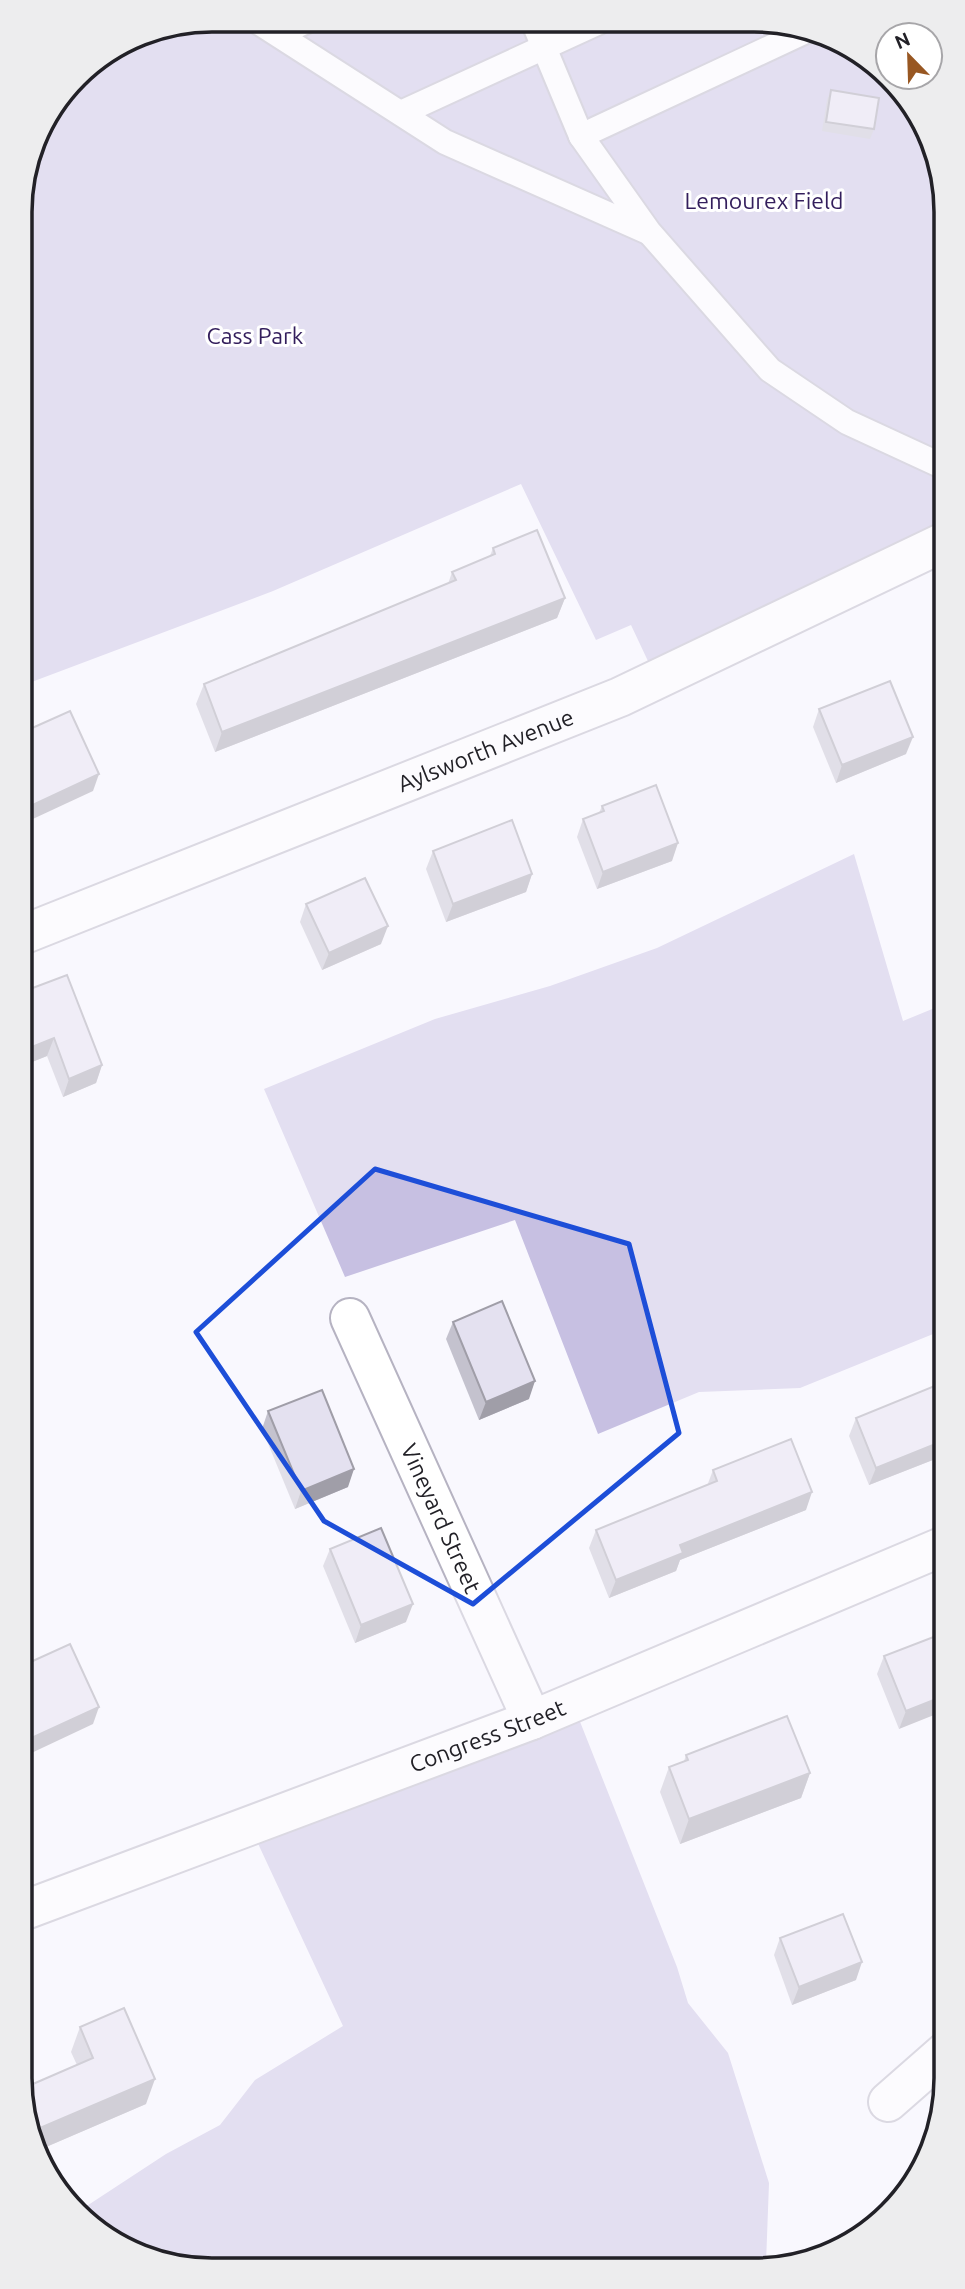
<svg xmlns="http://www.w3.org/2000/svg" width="965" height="2289" font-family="Ubuntu,sans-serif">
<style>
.green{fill:#c7c0e2}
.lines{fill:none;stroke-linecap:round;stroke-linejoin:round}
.service-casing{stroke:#b6b3c2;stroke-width:28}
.minor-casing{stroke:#b6b3c2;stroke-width:42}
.service{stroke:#fff;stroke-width:24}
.minor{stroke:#fff;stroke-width:38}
.wall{fill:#c4c2ce}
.shaded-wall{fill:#a09ea8}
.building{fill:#e4e1f0;stroke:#a09ea8;stroke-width:2}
.marked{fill:none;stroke:#1d4ed8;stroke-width:5;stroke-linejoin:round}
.labels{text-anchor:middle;stroke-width:6;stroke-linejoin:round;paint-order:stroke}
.park-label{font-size:23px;fill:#331e5c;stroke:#fff}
.street-label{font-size:23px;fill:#222127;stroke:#fff}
.rim{fill:none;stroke:#222127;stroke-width:3.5}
</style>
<rect width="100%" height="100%" fill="#f9f8fe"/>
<g class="green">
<path d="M 212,19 L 790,23 L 888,75 L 939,162 L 940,548 L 655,676 L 631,625 L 596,640 L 521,484 L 273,591 L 21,686 L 20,199 L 39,127 L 85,67 L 139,34 Z"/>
<path d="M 854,854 L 903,1021 L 942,1005 L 943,1330 L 800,1388 L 699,1392 L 598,1434 L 515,1220 L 345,1277 L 264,1089 L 435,1019 L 550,986 L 657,948 Z"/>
<path d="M 575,1709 L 677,1967 L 688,2003 L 728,2053 L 769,2183 L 766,2263 L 175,2266 L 76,2213 L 166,2154 L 220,2125 L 255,2080 L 343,2026 L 254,1835 Z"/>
</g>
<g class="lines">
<g class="service-casing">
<g id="service">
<path d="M 255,20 L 445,142 L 648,232"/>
<path d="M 533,21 L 581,136"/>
<path d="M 806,31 L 581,136 L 649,232 L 770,370 L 847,422 L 940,465"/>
<path d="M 279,34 L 309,20"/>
<path d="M 401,113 L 599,22"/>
</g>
</g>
<g class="minor-casing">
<g id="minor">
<path id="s1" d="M 22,935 L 620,697 L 940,544"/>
<path id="s2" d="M 350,1318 L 532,1720"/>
<path id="s3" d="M 25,1910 L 532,1720 L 944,1546"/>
<path d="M 888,2102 L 945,2052"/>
</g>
</g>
<use href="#service" class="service"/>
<use href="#minor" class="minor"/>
</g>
<g class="wall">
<path d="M 831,90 L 874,129 L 870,139 L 822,131 L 827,100 Z"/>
<path d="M 493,548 L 565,598 L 557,618 L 215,752 L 196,704 L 204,684 L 448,584 L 452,572 L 490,556 Z"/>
<path d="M 819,709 L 906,754 L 836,783 L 813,727 Z"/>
<path d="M 602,806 L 672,861 L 597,889 L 577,837 L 583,819 L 599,813 Z"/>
<path d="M 433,851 L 532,874 L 526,892 L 446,922 L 426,869 Z"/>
<path d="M 306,904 L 381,944 L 322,970 L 300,922 Z"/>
<path d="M 22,992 L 102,1065 L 96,1083 L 63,1097 L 47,1056 L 22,1066 Z"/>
<path d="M 453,1322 L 529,1399 L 479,1420 L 446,1339 Z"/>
<path d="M 943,1400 L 943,1456 L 869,1485 L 849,1436 L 856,1418 Z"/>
<path d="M 268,1411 L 348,1487 L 295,1509 L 262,1429 Z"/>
<path d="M 713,1470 L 806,1510 L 680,1560 L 676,1571 L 609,1598 L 589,1548 L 596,1530 L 707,1486 Z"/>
<path d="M 330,1549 L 406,1622 L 355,1643 L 323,1566 Z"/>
<path d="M 944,1633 L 899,1729 L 877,1674 L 884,1656 Z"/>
<path d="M 686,1755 L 810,1773 L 801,1798 L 680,1844 L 660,1792 L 669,1767 L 684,1761 Z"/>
<path d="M 780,1938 L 856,1980 L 792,2005 L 774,1955 Z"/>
<path d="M 80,2027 L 146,2104 L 39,2150 L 26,2127 L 26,2087 L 77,2065 L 71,2052 Z"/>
</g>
<g class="shaded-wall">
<path d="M 565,598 L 557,618 L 215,752 L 222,732 Z"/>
<path d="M 913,737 L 906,754 L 836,783 L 842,765 Z"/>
<path d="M 99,774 L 93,791 L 22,824 L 22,810 Z"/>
<path d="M 678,843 L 672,861 L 597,889 L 603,872 Z"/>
<path d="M 532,874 L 526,892 L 446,922 L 453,904 Z"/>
<path d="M 388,926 L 381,944 L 322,970 L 329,953 Z"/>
<path d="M 54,1038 L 47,1056 L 22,1066 L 22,1051 Z"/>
<path d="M 102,1065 L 96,1083 L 63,1097 L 69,1079 Z"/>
<path d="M 535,1381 L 529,1399 L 479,1420 L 486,1402 Z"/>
<path d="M 943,1441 L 943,1456 L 869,1485 L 876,1468 Z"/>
<path d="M 354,1469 L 348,1487 L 295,1509 L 301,1491 Z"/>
<path d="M 812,1492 L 806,1510 L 680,1560 L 676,1571 L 609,1598 L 616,1580 L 680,1545 Z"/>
<path d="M 413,1604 L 406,1622 L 355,1643 L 361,1625 Z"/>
<path d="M 944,1696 L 944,1711 L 899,1729 L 906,1711 Z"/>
<path d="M 99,1707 L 93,1724 L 25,1756 L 25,1741 Z"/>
<path d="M 810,1773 L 801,1798 L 680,1844 L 689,1819 Z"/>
<path d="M 862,1962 L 856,1980 L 792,2005 L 799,1987 Z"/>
<path d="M 155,2079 L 146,2104 L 39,2150 L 31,2136 L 33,2131 Z"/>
</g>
<g class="building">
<path d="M 831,90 L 879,98 L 874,129 L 826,122 Z"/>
<path d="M 537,530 L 565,598 L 222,732 L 204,684 L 456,580 L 452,572 L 495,554 L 493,548 Z"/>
<path d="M 890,681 L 913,737 L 842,765 L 819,709 Z"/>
<path d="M 70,711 L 99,774 L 22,810 L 21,733 Z"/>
<path d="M 656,785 L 678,843 L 603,872 L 583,819 L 604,811 L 602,806 Z"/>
<path d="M 512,820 L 532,874 L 453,904 L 433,851 Z"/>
<path d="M 365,878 L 388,926 L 329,953 L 306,904 Z"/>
<path d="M 67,975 L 102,1065 L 69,1079 L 54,1038 L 22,1051 L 22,992 Z"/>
<path d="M 502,1301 L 535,1381 L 486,1402 L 453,1322 Z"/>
<path d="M 937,1385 L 943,1400 L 943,1441 L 876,1468 L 856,1418 Z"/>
<path d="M 322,1390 L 354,1469 L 301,1491 L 268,1411 Z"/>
<path d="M 791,1439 L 812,1492 L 680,1545 L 683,1553 L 616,1580 L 596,1530 L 717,1481 L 713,1470 Z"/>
<path d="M 381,1528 L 413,1604 L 361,1625 L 330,1549 Z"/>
<path d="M 944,1633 L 944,1696 L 906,1711 L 884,1656 Z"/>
<path d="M 70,1644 L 99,1707 L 25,1741 L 24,1694 L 27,1693 L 24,1688 L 24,1665 Z"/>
<path d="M 787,1716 L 810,1773 L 689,1819 L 669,1767 L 688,1760 L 686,1755 Z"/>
<path d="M 843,1914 L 862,1962 L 799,1987 L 780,1938 Z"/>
<path d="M 124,2008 L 155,2079 L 33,2131 L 26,2114 L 26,2087 L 93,2058 L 80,2027 Z"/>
</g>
<path d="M0 0H965V2289H0ZM 375,1169 L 629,1244 L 679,1433 L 473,1604 L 324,1521 L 196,1332 Z" fill="#f9f8fe" fill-opacity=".55" fill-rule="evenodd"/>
<path class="marked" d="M 375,1169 L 629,1244 L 679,1433 L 473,1604 L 324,1521 L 196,1332 Z"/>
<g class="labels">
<g class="park-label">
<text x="764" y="209">Lemourex Field</text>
<text x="255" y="344">Cass Park</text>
</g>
<g class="street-label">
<text dy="8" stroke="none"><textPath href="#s1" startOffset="499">Aylsworth Avenue</textPath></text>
<text dy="8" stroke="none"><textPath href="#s2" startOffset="220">Vineyard Street</textPath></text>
<text dy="8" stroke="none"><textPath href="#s3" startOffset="494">Congress Street</textPath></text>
</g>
</g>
<path d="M0 0H965V2289H0ZM212 32H754A180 180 0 0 1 934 212V2078A180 180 0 0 1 754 2258H212A180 180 0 0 1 32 2078V212A180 180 0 0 1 212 32Z" fill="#ededee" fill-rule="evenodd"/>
<path class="rim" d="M212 32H754A180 180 0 0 1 934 212V2078A180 180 0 0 1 754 2258H212A180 180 0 0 1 32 2078V212A180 180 0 0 1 212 32Z"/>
<g transform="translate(909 56) rotate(337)"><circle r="33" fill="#ffffff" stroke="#a7a6a9" stroke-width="2"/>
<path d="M0-5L12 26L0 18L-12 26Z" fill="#985722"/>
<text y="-10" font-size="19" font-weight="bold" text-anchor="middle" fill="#222127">N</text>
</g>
</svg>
